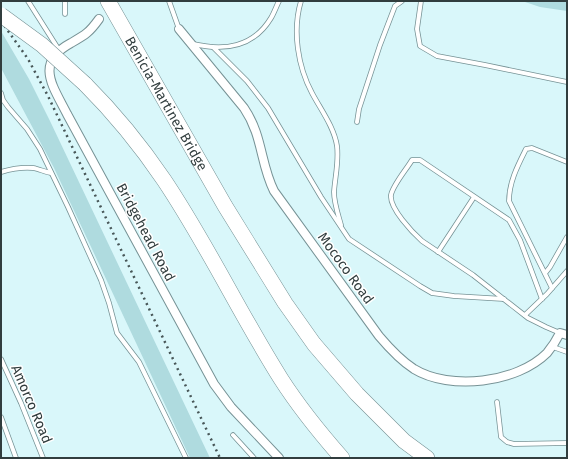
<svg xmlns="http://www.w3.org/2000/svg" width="568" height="459" font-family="'Fira Sans',sans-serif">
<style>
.green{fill:#afdbdf}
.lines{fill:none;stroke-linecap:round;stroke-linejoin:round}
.lane-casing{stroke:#769295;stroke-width:5.5}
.street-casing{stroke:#769295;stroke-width:10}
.highway-casing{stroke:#769295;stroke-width:16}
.lane{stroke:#fff;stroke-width:4}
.street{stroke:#fff;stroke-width:8}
.highway{stroke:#fff;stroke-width:15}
.rail{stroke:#475657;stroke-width:2.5;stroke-dasharray:2 4;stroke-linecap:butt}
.highway-bridge-casing{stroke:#769295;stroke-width:16;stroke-linecap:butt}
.highway-bridge{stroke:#fff;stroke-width:15}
.labels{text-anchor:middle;stroke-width:3;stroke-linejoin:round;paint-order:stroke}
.street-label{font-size:14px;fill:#313d3e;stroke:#fff}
</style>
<rect width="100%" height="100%" fill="#d9f7fa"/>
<g class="green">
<path d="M 522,1 L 567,1 L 567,11 L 540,7 Z"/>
<path d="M 1,31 L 29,79 L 50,121 L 210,458 L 190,458 L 54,168 L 1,68 Z"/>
</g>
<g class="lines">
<g class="lane-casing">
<g id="lane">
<path d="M 28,1 L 59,50"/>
<path d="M 65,1 L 65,14"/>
<path d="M 169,1 L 179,29"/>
<path d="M 301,1 C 292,31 298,67 312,93 C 321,110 334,127 337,146 C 339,162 335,177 334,192 C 334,203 338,214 341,225"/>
<path d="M 421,1 L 417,29 L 420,46 L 437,56 L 485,65 L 567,82"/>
<path d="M 193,44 C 224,51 253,48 271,18 C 274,13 276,7 279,1"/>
<path d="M 214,48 L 247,81 L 268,108 L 321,197 L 349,239 L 420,286 L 432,293 L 454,296 L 504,299"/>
<path d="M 1,93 L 3,100 L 8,107 L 27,129 L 40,149 L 68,207 L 101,280 L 109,303 L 117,333 L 139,362 L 186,458"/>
<path d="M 357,122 L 359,109 L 380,45 L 395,6 L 402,1"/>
<path d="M 1,172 C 11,169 22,167 33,168 C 39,169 45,172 51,173"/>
<path d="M 438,252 L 474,197"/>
<path d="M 546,272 L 550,267 L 567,237"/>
<path d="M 552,288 L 509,201 C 509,182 518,165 526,149 L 532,148 L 567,162"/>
<path d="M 542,299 L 520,240 L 509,220 L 420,160 L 412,160 C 406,170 393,185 391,195 C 389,208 413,233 422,241 L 473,275 L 528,318 L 546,327 L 560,333"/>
<path d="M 525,315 L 547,294 L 567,271"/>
<path d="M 553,347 L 567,352"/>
<path d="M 1,359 L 21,403 L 43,458"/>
<path d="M 497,402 L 501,437 L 507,442 L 514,444 L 567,443"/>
<path d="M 1,417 L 16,458"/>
<path d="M 233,435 L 254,458"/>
</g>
</g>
<g class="street-casing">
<g id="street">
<path d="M 99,19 C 89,33 85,35 71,43 C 34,63 53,86 67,114 L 214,384 L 231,407 L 279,458"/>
<path d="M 179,29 L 244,108 C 263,136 260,163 274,191 L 379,336 C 390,349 400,360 414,369 C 450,391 517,383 547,353 C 552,347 556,341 560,333 L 567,335"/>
</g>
</g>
<g class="highway-casing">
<g id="highway">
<path id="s1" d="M 108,1 L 225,206 L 285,303 L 314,344 L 357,394 L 404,441 L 427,458"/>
<path d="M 85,84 C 115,114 141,146 164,180 C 207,244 240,314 281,379 C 299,407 320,433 342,458"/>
</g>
</g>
<use href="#lane" class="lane"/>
<use href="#street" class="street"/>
<use href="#highway" class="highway"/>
<path class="rail" d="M 1,21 L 28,59 L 48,96 L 220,458"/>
<g class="highway-bridge-casing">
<path id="highway-bridge" d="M 1,15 L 42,45 L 85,84"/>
</g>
<use href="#highway-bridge" class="highway-bridge"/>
</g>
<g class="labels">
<g class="street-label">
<text dy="5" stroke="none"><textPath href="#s1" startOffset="118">Benicia-Martinez Bridge</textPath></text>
<text transform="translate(146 232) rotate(62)" y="5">Bridgehead Road</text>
<text transform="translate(346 268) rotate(54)" y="5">Mococo Road</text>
<text transform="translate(32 404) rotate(67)" y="5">Amorco Road</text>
</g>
</g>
<rect width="568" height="459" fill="none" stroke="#313d3e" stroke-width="4"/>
</svg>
